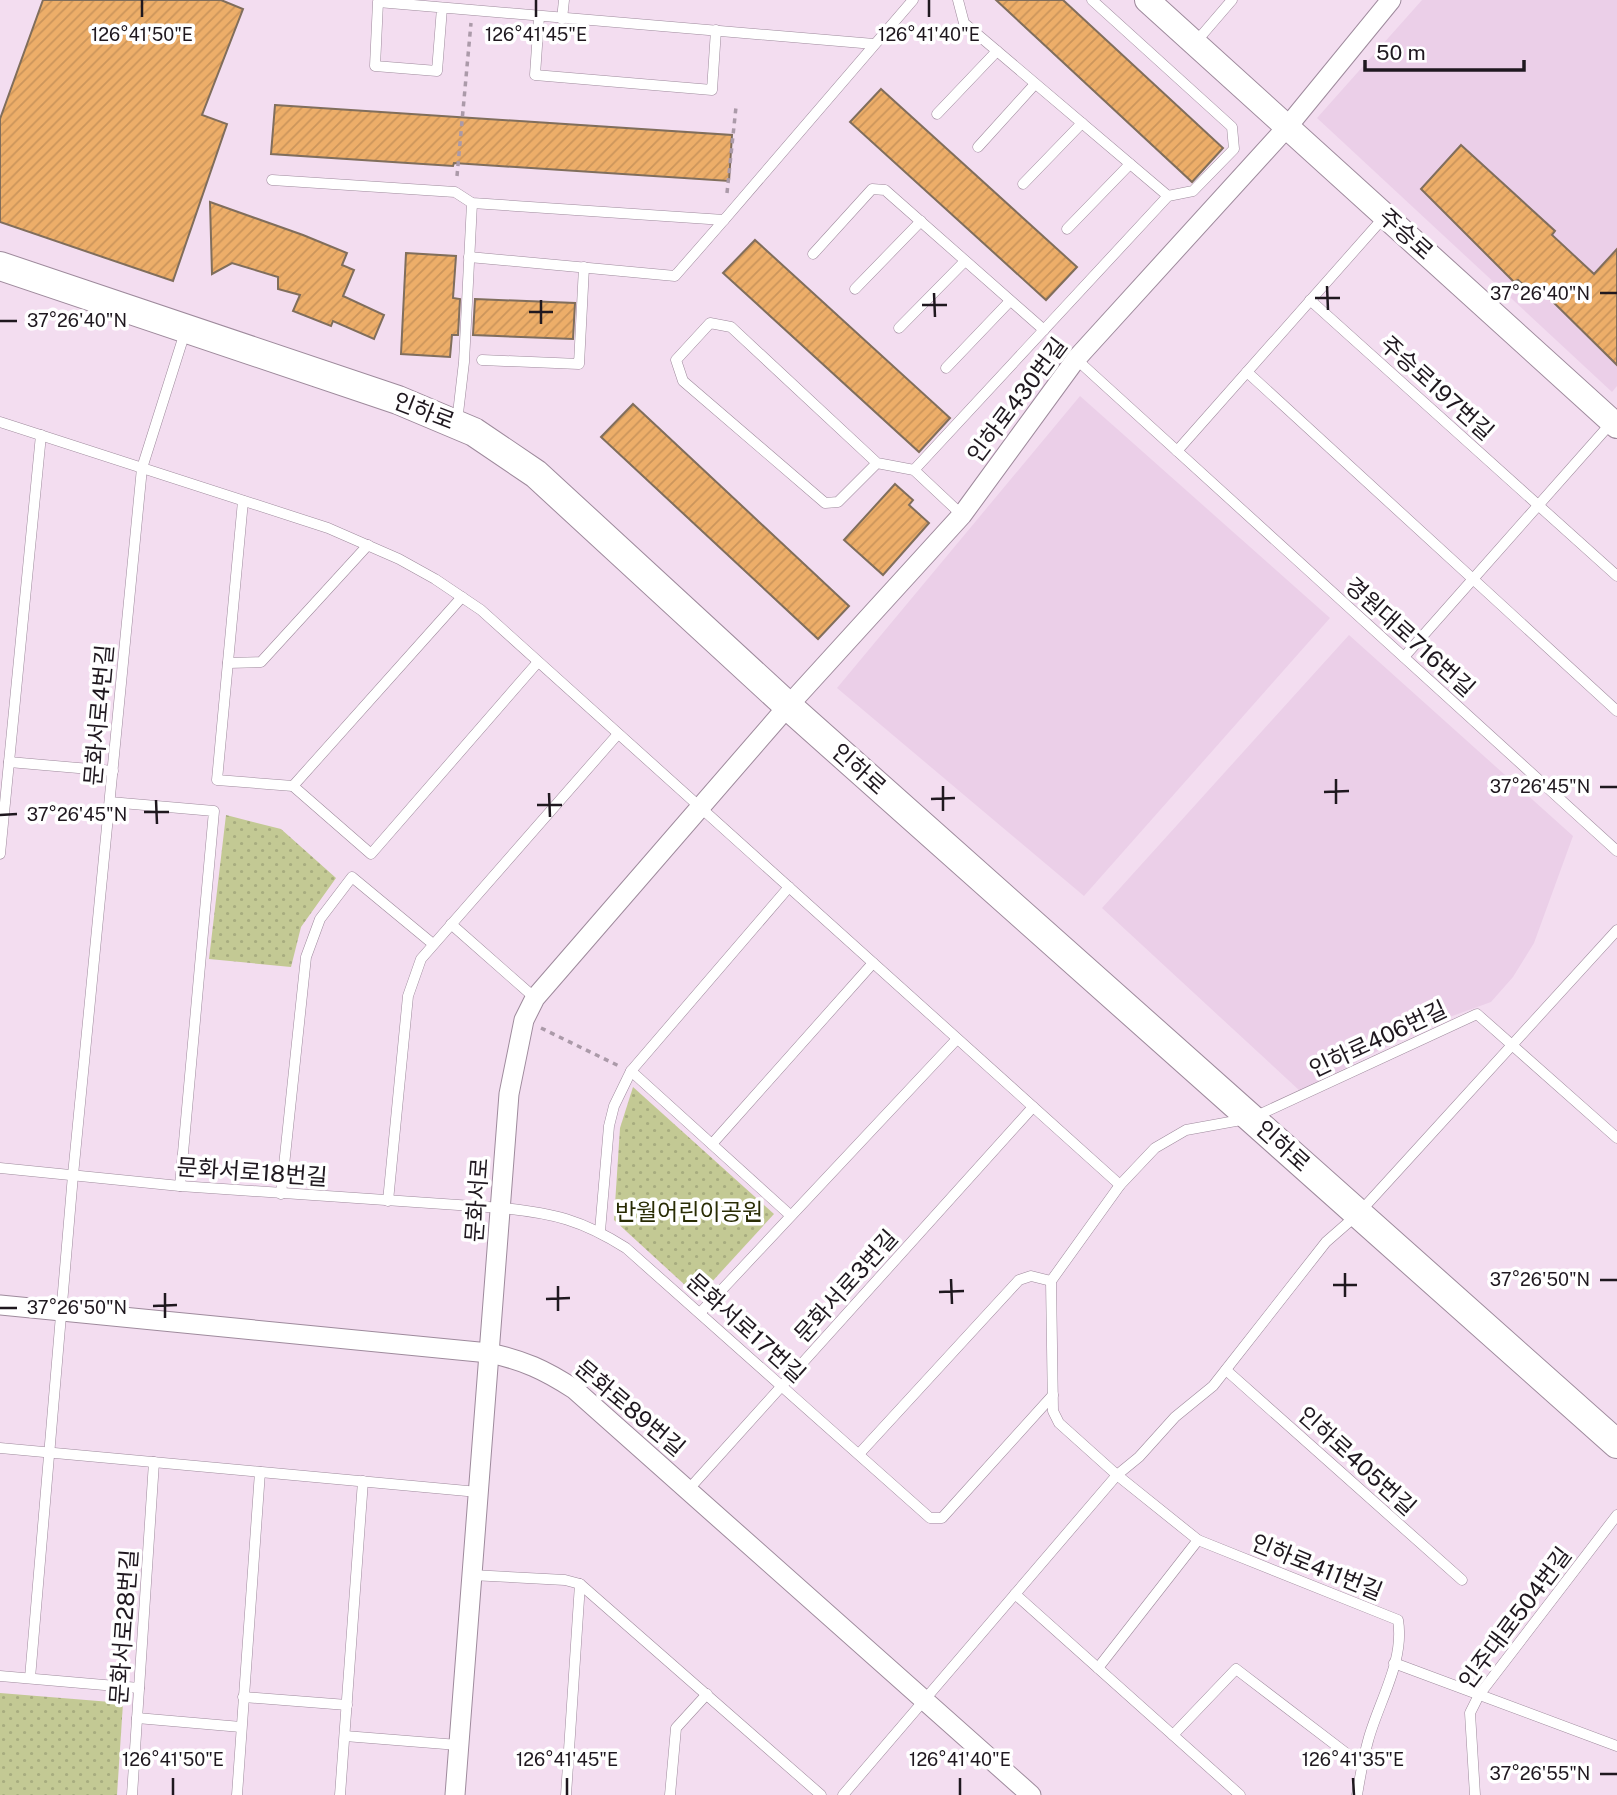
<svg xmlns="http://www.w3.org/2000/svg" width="1617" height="1795" font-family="'Public Sans','Noto Sans KR',sans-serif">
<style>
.built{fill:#ebcfe8}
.park{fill:url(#park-dots)}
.building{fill:url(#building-hatch);stroke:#806e5c;stroke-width:2}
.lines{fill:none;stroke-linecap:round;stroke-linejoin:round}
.service-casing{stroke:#9e8a9c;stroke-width:11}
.minor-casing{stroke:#9e8a9c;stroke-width:21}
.tertiary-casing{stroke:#9e8a9c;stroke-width:26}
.secondary-casing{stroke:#9e8a9c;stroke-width:30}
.path{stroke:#ab9aa9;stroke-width:3.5;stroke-dasharray:5 5;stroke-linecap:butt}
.service{stroke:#fff;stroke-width:10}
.minor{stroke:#fff;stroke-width:19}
.tertiary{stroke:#fff;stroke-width:24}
.secondary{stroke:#fff;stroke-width:28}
.ticks{fill:none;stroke:#1f181f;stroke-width:2.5}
.labels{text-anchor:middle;stroke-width:7;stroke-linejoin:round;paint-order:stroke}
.street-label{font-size:23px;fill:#1f181f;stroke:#fff}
.park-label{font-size:23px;fill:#292c04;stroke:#fff}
.ticks-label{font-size:18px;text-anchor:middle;fill:#1f181f;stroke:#fff;stroke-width:7;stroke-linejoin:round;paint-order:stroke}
</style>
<defs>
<pattern id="park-dots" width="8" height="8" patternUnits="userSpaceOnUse" patternTransform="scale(1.75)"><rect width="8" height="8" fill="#c3c994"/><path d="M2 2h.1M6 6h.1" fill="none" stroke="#a7ac7f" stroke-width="1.8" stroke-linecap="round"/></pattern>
<pattern id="building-hatch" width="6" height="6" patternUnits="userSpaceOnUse" patternTransform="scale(1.75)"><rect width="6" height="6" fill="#edae69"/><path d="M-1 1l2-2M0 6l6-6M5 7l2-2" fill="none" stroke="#cb955b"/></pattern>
</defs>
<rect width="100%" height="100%" fill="#f3ddf0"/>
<g class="built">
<path d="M 1422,0 L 1617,0 L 1617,386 L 1612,392 L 1317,118 Z"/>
<path d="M 1080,396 L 1330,618 L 1084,896 L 837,688 Z"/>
<path d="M 1349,635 L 1573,836 L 1534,943 L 1513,977 L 1491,1002 L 1433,1023 L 1300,1091 L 1102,908 Z"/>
</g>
<g class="park">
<path d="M 226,815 L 281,829 L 336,878 L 301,927 L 291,967 L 209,959 Z"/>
<path d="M 633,1087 L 774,1214 L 698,1297 L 614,1220 L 620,1128 Z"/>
<path d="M 0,1693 L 123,1703 L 117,1795 L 0,1795 Z"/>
</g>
<g class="building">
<path d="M 43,0 L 221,0 L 243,9 L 202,115 L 227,124 L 173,281 L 0,222 L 0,119 Z"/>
<path d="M 996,0 L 1063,0 L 1223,148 L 1192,182 Z"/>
<path d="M 881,89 L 1077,267 L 1046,300 L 850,122 Z"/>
<path d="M 275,105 L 732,135 L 729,181 L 454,163 L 453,166 L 271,154 Z"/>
<path d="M 1461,145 L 1555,231 L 1552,235 L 1594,274 L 1617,249 L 1617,365 L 1542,291 L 1537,297 L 1518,280 L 1514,282 L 1421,189 Z"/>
<path d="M 210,202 L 303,235 L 347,253 L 342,265 L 354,270 L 343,296 L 384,315 L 374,339 L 333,321 L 331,326 L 293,311 L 300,295 L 278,289 L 278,277 L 232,263 L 212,274 Z"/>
<path d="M 755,240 L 950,418 L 919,452 L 723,273 Z"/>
<path d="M 406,253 L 456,256 L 453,298 L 460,299 L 458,335 L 452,335 L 450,357 L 401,354 Z"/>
<path d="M 475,299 L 575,303 L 573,339 L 473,335 Z"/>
<path d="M 633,404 L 849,606 L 818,639 L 601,437 Z"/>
<path d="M 895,484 L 913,500 L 909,505 L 929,523 L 883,575 L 844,540 Z"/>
</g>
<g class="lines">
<g class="service-casing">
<g id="service">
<path d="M 958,0 L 964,23 L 1168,196"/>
<path d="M 442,8 L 437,71 L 375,66 L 378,2 L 874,44"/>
<path d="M 539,17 L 535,75 L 712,90 L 716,30"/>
<path d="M 562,19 L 564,0"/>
<path d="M 1195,43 L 1232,0"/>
<path d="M 937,114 L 997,51"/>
<path d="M 978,147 L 1035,84"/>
<path d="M 272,180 L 455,192 L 472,203 L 724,220 L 913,0"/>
<path d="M 1023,184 L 1082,123"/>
<path d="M 1067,229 L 1130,164"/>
<path d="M 813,254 L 872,189 L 885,190 L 1044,330"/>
<path d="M 469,257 L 675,276 L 724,220"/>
<path d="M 855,289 L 921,221"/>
<path d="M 1310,300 L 1617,576"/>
<path d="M 899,328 L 965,261"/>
<path d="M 1076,359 L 1617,851"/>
<path d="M 482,360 L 579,364 L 584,267"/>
<path d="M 946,368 L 1010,301"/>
<path d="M 1247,372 L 1617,711"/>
<path d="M 0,422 L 328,528 L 399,559 L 435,579 L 481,610 L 1120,1185"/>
<path d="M 457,422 L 464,362 L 472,203"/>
<path d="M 1177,451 L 1385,216"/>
<path d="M 877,463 L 731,327 L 710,323 L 676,360 L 683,381 L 825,503 L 838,502 L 877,463 L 914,470 L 962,515"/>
<path d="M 914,470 L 1168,196 L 1193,191 L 1234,149 L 1232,127 L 1092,0"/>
<path d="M 243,501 L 217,780 L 293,786"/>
<path d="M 1404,657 L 1612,422"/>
<path d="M 228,663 L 261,662 L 368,545"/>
<path d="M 9,762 L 113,771"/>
<path d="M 293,786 L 371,854 L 538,662"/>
<path d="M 293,786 L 462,597"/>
<path d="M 110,802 L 214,811 L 180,1186"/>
<path d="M 0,854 L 41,435"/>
<path d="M 451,924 L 535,998"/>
<path d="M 631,1071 L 790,1215"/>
<path d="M 712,1144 L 873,963"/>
<path d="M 0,1168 L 180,1186 L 502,1208 C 553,1213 582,1220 626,1248 L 930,1518 L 942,1518 L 1053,1395"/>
<path d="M 281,1194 L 306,957 L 320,919 L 352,877 L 433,944"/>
<path d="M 388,1201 L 408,996 L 421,959 L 618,734"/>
<path d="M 600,1231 L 609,1126 L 614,1106 L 631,1071 L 789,887"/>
<path d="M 700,1313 L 957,1039"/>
<path d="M 1226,1370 L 1462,1580"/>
<path d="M 0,1448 L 478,1492"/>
<path d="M 859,1454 L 1019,1280 L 1031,1276 L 1051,1281"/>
<path d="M 688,1490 L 1033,1107"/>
<path d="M 471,1575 L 565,1580 L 580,1584 L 821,1795"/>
<path d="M 1015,1594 L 1240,1795"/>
<path d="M 1394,1663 L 1617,1746"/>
<path d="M 1098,1668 L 1198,1540"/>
<path d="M 0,1676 L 139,1688"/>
<path d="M 30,1678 L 73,1175 L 142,468 L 186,329"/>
<path d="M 243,1697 L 347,1705"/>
<path d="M 137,1718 L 241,1727"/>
<path d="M 1173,1735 L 1236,1669 L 1363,1766"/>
<path d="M 345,1736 L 458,1745"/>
<path d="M 132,1795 L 154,1462"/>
<path d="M 237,1795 L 260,1472"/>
<path d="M 340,1795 L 363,1481"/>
<path d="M 566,1795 L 580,1584"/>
<path d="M 670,1795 L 676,1728 L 707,1694"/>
<path d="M 843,1795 L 1117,1475 L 1139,1457 L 1175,1417 L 1213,1386 L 1326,1242 L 1358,1214 L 1617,930"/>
<path d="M 1357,1795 C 1360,1777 1363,1759 1368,1741 C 1378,1703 1405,1661 1398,1620 L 1198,1540 L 1117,1475 L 1059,1423 L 1053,1411 L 1051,1281 L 1120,1185 L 1155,1148 L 1186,1130 L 1252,1118 L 1477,1014 L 1617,1138"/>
<path d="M 1475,1795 L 1470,1713 L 1479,1695 L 1617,1515"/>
</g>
</g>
<g class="minor-casing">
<g id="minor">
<path d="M 0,1305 L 489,1353 C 523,1360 545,1370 574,1389 L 1031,1795"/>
<path d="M 455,1795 L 509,1094 L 524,1020 L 535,998 L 788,706 L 962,515 L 1076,359 L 1288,126 L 1391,0"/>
</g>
</g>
<g class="tertiary-casing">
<path id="tertiary" d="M 1147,0 L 1617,426"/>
</g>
<g class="secondary-casing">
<path id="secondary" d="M 0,266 L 398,400 L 474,432 L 536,474 L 788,706 L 1617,1444"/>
</g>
<g class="path">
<path d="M 457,176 L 471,23"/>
<path d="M 727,193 L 736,107"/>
<path d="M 541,1028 L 619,1066"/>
</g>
<use href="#service" class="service"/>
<use href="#minor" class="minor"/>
<use href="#tertiary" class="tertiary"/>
<use href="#secondary" class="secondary"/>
</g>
<path class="ticks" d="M 142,0 L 142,17M 536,0 L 536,17M 929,0 L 929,17M 1327,286 L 1328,310M 934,293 L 935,317M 1600,293 L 1617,293M 1315,298 L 1340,298M 541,300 L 541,324M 922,305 L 947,305M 529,312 L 553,312M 0,321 L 17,321M 1336,779 L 1336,804M 943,786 L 943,811M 1600,787 L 1617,787M 1324,792 L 1349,791M 549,793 L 550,817M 931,799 L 955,798M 156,800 L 157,824M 537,805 L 562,805M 144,812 L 169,812M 0,815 L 17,814M 1345,1273 L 1345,1297M 951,1279 L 952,1304M 1600,1280 L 1617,1280M 1333,1285 L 1357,1285M 558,1286 L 558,1311M 939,1292 L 964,1291M 165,1293 L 165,1318M 546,1299 L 570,1298M 153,1306 L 177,1305M 0,1308 L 17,1308M 1600,1774 L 1617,1774M 173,1778 L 173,1795M 567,1778 L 567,1795M 960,1778 L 960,1795M 1353,1778 L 1354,1795"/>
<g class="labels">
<g class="street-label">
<text transform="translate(1406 234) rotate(42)" y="8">주승로</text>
<text transform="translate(1437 388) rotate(42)" y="8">주승로197번길</text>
<text transform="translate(1017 400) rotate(-53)" y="8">인하로430번길</text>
<text transform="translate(424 411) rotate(21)" y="8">인하로</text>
<text transform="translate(1410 637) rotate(42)" y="8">경원대로716번길</text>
<text transform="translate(99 715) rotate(-85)" y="8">문화서로4번길</text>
<text transform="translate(859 769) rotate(42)" y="8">인하로</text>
<text transform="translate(1378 1039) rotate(-25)" y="8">인하로406번길</text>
<text transform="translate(1283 1146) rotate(42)" y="8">인하로</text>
<text transform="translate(252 1172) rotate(4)" y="8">문화서로18번길</text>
<text transform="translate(477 1200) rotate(-86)" y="8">문화서로</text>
<text transform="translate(846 1286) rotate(-48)" y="8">문화서로3번길</text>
<text transform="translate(746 1328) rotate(42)" y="8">문화서로17번길</text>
<text transform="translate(630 1408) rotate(40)" y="8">문화로89번길</text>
<text transform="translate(1357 1461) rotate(42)" y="8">인하로405번길</text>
<text transform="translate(1317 1567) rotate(22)" y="8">인하로411번길</text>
<text transform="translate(1515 1618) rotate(-53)" y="8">인주대로504번길</text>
<text transform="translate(124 1627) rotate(-86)" y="8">문화서로28번길</text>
</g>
<g class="park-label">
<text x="689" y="1220">반월어린이공원</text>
</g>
</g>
<g class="ticks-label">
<text x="142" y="41">126°41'50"E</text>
<text x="536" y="41">126°41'45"E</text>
<text x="929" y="41">126°41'40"E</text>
<text x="1540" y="300">37°26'40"N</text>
<text x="77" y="327">37°26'40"N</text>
<text x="1540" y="793">37°26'45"N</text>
<text x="77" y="821">37°26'45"N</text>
<text x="1540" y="1286">37°26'50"N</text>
<text x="77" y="1314">37°26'50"N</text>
<text x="173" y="1766">126°41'50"E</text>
<text x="567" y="1766">126°41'45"E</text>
<text x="960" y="1766">126°41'40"E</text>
<text x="1353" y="1766">126°41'35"E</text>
<text x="1540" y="1780">37°26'55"N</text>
</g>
<path d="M1365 60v10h159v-10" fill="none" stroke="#1f181f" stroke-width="3.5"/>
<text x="1376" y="60" font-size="21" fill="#1f181f" stroke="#ffffff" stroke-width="5" paint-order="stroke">50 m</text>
</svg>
